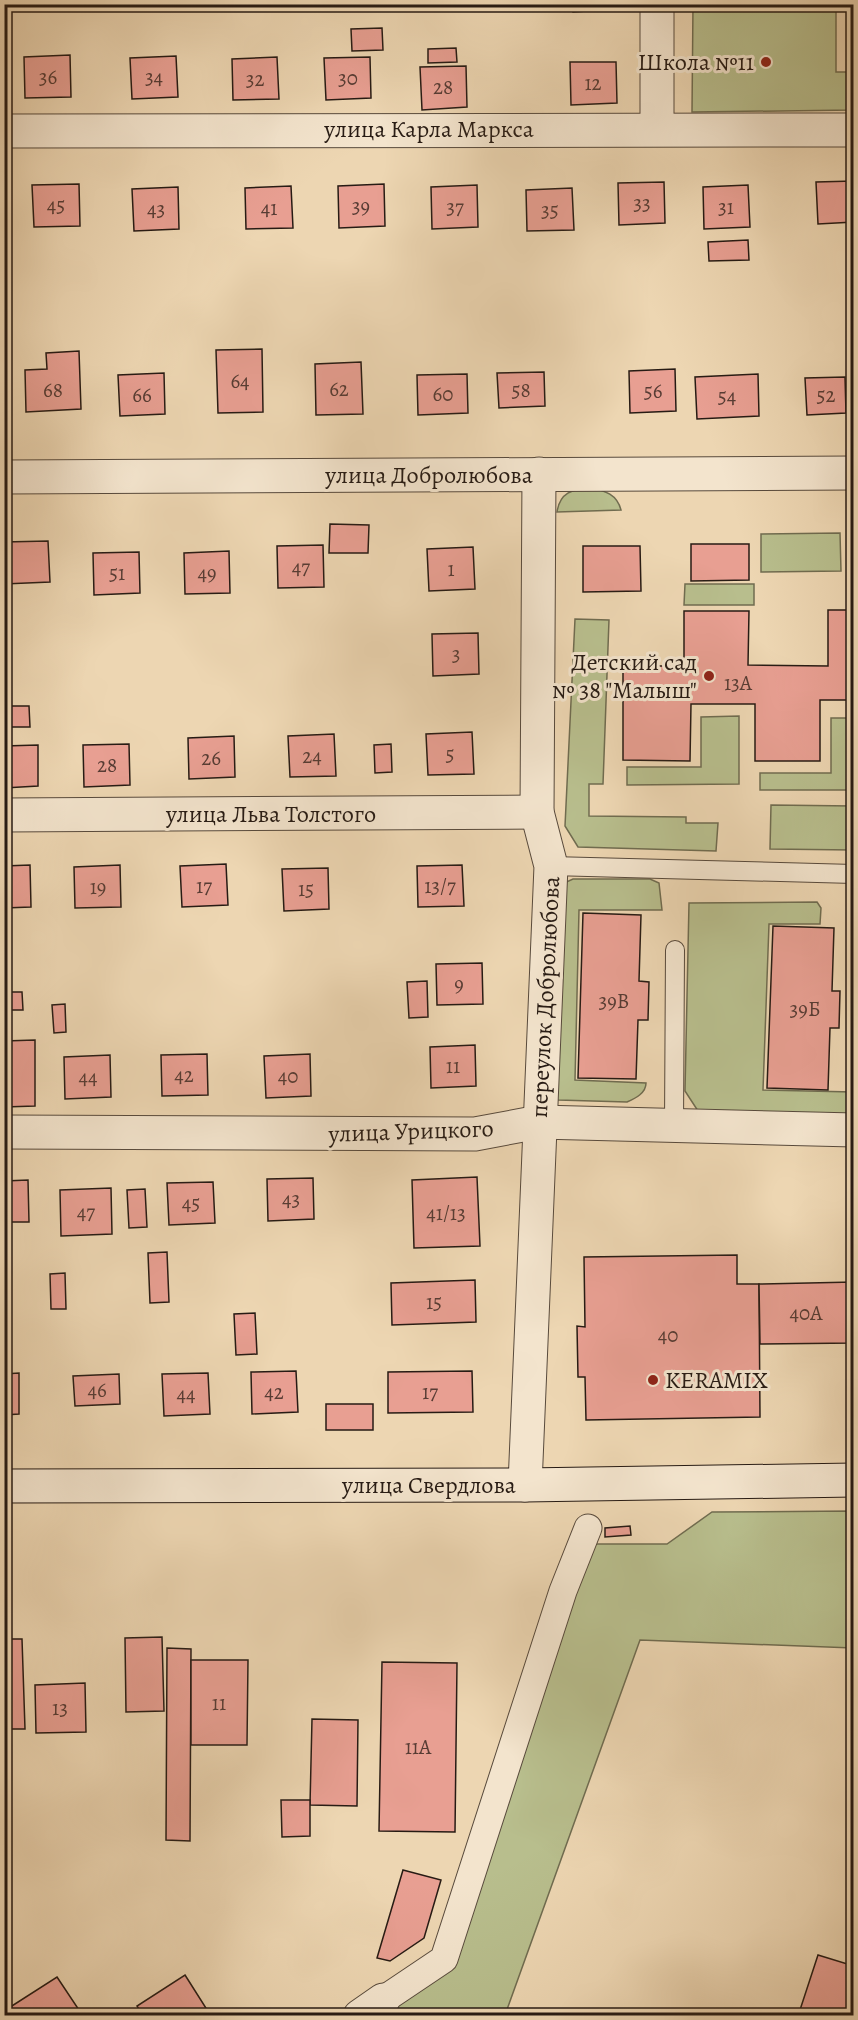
<svg xmlns="http://www.w3.org/2000/svg" width="858" height="2020" font-family="Alegreya,serif">
<style>
.green{fill:#b8be8d;stroke:#706c50;stroke-width:1.5}
.building{fill:#e89f92;stroke:#271b14;stroke-width:1.5}
.lines{fill:none;stroke-linecap:round;stroke-linejoin:round}
.service-casing{stroke:#584a3c;stroke-width:20}
.pedestrian-casing{stroke:#584a3c;stroke-width:29}
.minor-casing{stroke:#584a3c;stroke-width:35}
.secondary-casing{stroke:#271b14;stroke-width:35}
.service{stroke:#f3e4cd;stroke-width:18}
.pedestrian{stroke:#f3e4cd;stroke-width:27}
.minor{stroke:#f3e4cd;stroke-width:33}
.secondary{stroke:#f3e4cd;stroke-width:33}
.poi-dot{fill:#8f2418;stroke:#f3e4cd;stroke-width:2}
.labels{text-anchor:middle;stroke-width:6;stroke-linejoin:round;paint-order:stroke}
.number-label{font-size:21px;fill:#573c34}
.poi-label{font-size:24px;fill:#271b14;stroke:#f3e4cd;text-anchor:end}
.street-label{font-size:24px;fill:#271b14;stroke:#f3e4cd}
</style>
<rect width="100%" height="100%" fill="#edd6b2"/>
<filter id="stains"><feTurbulence type="fractalNoise" baseFrequency=".00333" numOctaves="4"/><feColorMatrix values="0 0 0 0 .2 0 0 0 0 .09 0 0 0 0 .02 0 0 0 .5 -.17"/></filter>
<radialGradient id="worn" r=".72"><stop offset=".6" stop-color="#630" stop-opacity="0"/><stop offset="1" stop-color="#630" stop-opacity=".3"/></radialGradient>
<g class="green">
<path d="M 693,5 L 836,5 L 836,72 L 853,72 L 853,110 L 692,112 Z"/>
<path d="M 590,487 C 605,491 617,494 621,510 L 557,512 C 560,492 572,490 590,487 Z"/>
<path d="M 840,533 L 841,571 L 761,572 L 761,534 Z"/>
<path d="M 685,584 L 754,584 L 754,605 L 684,605 Z"/>
<path d="M 575,619 L 609,620 L 603,784 L 589,784 L 589,816 L 686,817 L 686,823 L 718,823 L 716,851 L 578,847 L 565,826 Z"/>
<path d="M 739,716 L 739,784 L 627,785 L 627,767 L 701,767 L 701,717 Z"/>
<path d="M 831,718 L 853,718 L 853,790 L 760,790 L 760,773 L 831,773 Z"/>
<path d="M 771,805 L 853,806 L 853,850 L 770,849 Z"/>
<path d="M 573,879 L 650,879 L 659,883 L 662,910 L 579,910 L 575,1080 L 646,1083 C 646,1093 636,1098 627,1102 L 558,1100 L 547,1095 L 562,884 Z"/>
<path d="M 817,902 L 821,908 L 820,924 L 769,924 L 763,1090 L 853,1092 L 853,1118 L 698,1111 L 685,1091 L 689,903 Z"/>
<path d="M 853,1511 L 853,1648 L 640,1640 L 505,2015 L 392,2015 L 386,2005 L 449,1962 L 589,1544 L 667,1544 L 712,1512 Z"/>
</g>
<g class="building">
<path d="M 572,4 L 618,4 L 618,9 L 573,12 Z"/>
<path d="M 382,28 L 383,50 L 352,51 L 351,29 Z"/>
<path d="M 456,48 L 457,62 L 428,63 L 428,49 Z"/>
<path d="M 70,55 L 71,97 L 25,98 L 24,57 Z"/>
<path d="M 176,56 L 178,97 L 132,99 L 130,58 Z"/>
<path d="M 277,57 L 279,99 L 233,100 L 232,59 Z"/>
<path d="M 370,57 L 371,98 L 326,100 L 324,58 Z"/>
<path d="M 570,62 L 616,62 L 617,103 L 571,105 Z"/>
<path d="M 466,66 L 467,107 L 422,110 L 420,67 Z"/>
<path d="M 854,181 L 854,222 L 818,224 L 816,182 Z"/>
<path d="M 664,182 L 665,223 L 619,225 L 618,183 Z"/>
<path d="M 79,184 L 80,226 L 34,227 L 32,185 Z"/>
<path d="M 384,184 L 385,226 L 339,228 L 338,186 Z"/>
<path d="M 477,185 L 478,227 L 432,229 L 431,187 Z"/>
<path d="M 748,185 L 750,227 L 704,229 L 703,187 Z"/>
<path d="M 291,186 L 293,228 L 246,229 L 245,188 Z"/>
<path d="M 178,187 L 179,229 L 134,231 L 132,189 Z"/>
<path d="M 572,188 L 574,230 L 527,231 L 526,190 Z"/>
<path d="M 748,240 L 749,260 L 709,261 L 708,242 Z"/>
<path d="M 262,349 L 263,412 L 218,413 L 216,350 Z"/>
<path d="M 79,351 L 81,409 L 26,412 L 25,370 L 47,369 L 46,353 Z"/>
<path d="M 361,362 L 363,414 L 316,415 L 315,364 Z"/>
<path d="M 675,369 L 676,411 L 630,413 L 629,371 Z"/>
<path d="M 544,372 L 545,406 L 499,408 L 497,373 Z"/>
<path d="M 164,373 L 165,414 L 120,416 L 118,375 Z"/>
<path d="M 467,374 L 468,413 L 418,415 L 417,375 Z"/>
<path d="M 758,374 L 759,416 L 697,419 L 695,377 Z"/>
<path d="M 845,377 L 846,413 L 807,415 L 805,378 Z"/>
<path d="M 330,524 L 369,525 L 368,553 L 329,553 Z"/>
<path d="M 48,541 L 50,582 L 4,584 L 4,542 Z"/>
<path d="M 691,544 L 749,544 L 749,580 L 691,581 Z"/>
<path d="M 323,545 L 324,587 L 278,588 L 277,546 Z"/>
<path d="M 583,546 L 640,546 L 641,591 L 583,592 Z"/>
<path d="M 473,547 L 475,589 L 429,591 L 427,549 Z"/>
<path d="M 229,551 L 230,593 L 185,594 L 184,553 Z"/>
<path d="M 139,552 L 140,593 L 94,595 L 93,553 Z"/>
<path d="M 828,610 L 854,610 L 854,700 L 820,700 L 820,761 L 755,761 L 755,704 L 691,704 L 690,761 L 623,760 L 623,666 L 684,666 L 684,611 L 749,611 L 748,665 L 828,666 Z"/>
<path d="M 478,633 L 479,674 L 433,676 L 432,634 Z"/>
<path d="M 4,706 L 29,706 L 30,727 L 4,727 Z"/>
<path d="M 472,732 L 474,774 L 428,775 L 426,734 Z"/>
<path d="M 334,734 L 336,776 L 290,777 L 288,736 Z"/>
<path d="M 234,736 L 235,777 L 189,779 L 188,738 Z"/>
<path d="M 129,744 L 130,785 L 84,787 L 83,745 Z"/>
<path d="M 391,744 L 392,772 L 375,773 L 374,745 Z"/>
<path d="M 38,745 L 38,786 L 4,788 L 4,746 Z"/>
<path d="M 226,864 L 228,905 L 182,907 L 180,866 Z"/>
<path d="M 30,865 L 31,907 L 4,908 L 4,866 Z"/>
<path d="M 120,865 L 121,907 L 75,908 L 74,867 Z"/>
<path d="M 462,865 L 464,906 L 418,907 L 417,866 Z"/>
<path d="M 328,868 L 329,909 L 284,911 L 282,869 Z"/>
<path d="M 583,913 L 641,915 L 639,981 L 649,982 L 648,1020 L 638,1020 L 636,1079 L 578,1078 Z"/>
<path d="M 773,926 L 834,928 L 832,991 L 840,991 L 839,1028 L 830,1028 L 828,1090 L 767,1088 Z"/>
<path d="M 482,963 L 483,1004 L 437,1005 L 436,964 Z"/>
<path d="M 427,981 L 428,1017 L 409,1018 L 407,982 Z"/>
<path d="M 4,992 L 22,992 L 23,1010 L 4,1010 Z"/>
<path d="M 65,1004 L 66,1032 L 54,1033 L 52,1005 Z"/>
<path d="M 35,1040 L 35,1106 L 4,1107 L 4,1041 Z"/>
<path d="M 475,1045 L 476,1086 L 431,1088 L 430,1047 Z"/>
<path d="M 207,1054 L 208,1095 L 162,1096 L 161,1055 Z"/>
<path d="M 310,1054 L 311,1096 L 266,1098 L 264,1056 Z"/>
<path d="M 110,1055 L 111,1097 L 65,1099 L 64,1057 Z"/>
<path d="M 477,1177 L 480,1246 L 414,1248 L 412,1180 Z"/>
<path d="M 313,1178 L 314,1219 L 268,1221 L 267,1179 Z"/>
<path d="M 28,1180 L 29,1222 L 4,1222 L 4,1181 Z"/>
<path d="M 213,1182 L 215,1223 L 169,1225 L 167,1183 Z"/>
<path d="M 111,1188 L 112,1234 L 61,1236 L 60,1190 Z"/>
<path d="M 145,1189 L 147,1227 L 129,1228 L 127,1190 Z"/>
<path d="M 167,1252 L 169,1302 L 150,1303 L 148,1253 Z"/>
<path d="M 737,1255 L 737,1284 L 759,1284 L 760,1417 L 586,1420 L 585,1377 L 578,1377 L 577,1326 L 585,1327 L 584,1257 Z"/>
<path d="M 65,1273 L 66,1309 L 51,1309 L 50,1274 Z"/>
<path d="M 475,1280 L 476,1322 L 392,1325 L 391,1283 Z"/>
<path d="M 854,1282 L 854,1343 L 760,1344 L 759,1284 Z"/>
<path d="M 255,1313 L 257,1354 L 236,1355 L 234,1314 Z"/>
<path d="M 296,1371 L 298,1412 L 252,1414 L 251,1372 Z"/>
<path d="M 472,1371 L 473,1412 L 388,1413 L 388,1372 Z"/>
<path d="M 19,1373 L 19,1414 L 4,1415 L 4,1374 Z"/>
<path d="M 208,1373 L 210,1414 L 164,1416 L 162,1374 Z"/>
<path d="M 119,1374 L 120,1404 L 75,1406 L 73,1376 Z"/>
<rect x="326" y="1404" width="47" height="26"/>
<path d="M 630,1526 L 631,1535 L 605,1537 L 605,1528 Z"/>
<path d="M 162,1637 L 164,1711 L 126,1712 L 125,1638 Z"/>
<path d="M 4,1639 L 22,1639 L 25,1729 L 4,1729 Z"/>
<path d="M 167,1648 L 191,1649 L 190,1841 L 166,1840 Z"/>
<path d="M 191,1660 L 248,1660 L 247,1745 L 191,1745 Z"/>
<path d="M 382,1662 L 457,1663 L 455,1832 L 379,1831 Z"/>
<path d="M 85,1683 L 86,1732 L 36,1733 L 35,1685 Z"/>
<path d="M 312,1719 L 358,1720 L 357,1806 L 310,1805 Z"/>
<path d="M 281,1800 L 310,1800 L 310,1836 L 282,1837 Z"/>
<path d="M 403,1870 L 441,1880 L 424,1938 L 390,1961 L 377,1958 Z"/>
<path d="M 818,1955 L 854,1966 L 854,2016 L 798,2016 Z"/>
<path d="M 185,1975 L 211,2016 L 143,2016 L 137,2006 Z"/>
<path d="M 57,1977 L 83,2016 L 4,2016 L 4,2011 Z"/>
</g>
<g class="lines">
<g class="service-casing">
<g id="service">
<path d="M 551,866 L 854,874"/>
<path d="M 674,1125 L 675,950"/>
</g>
</g>
<g class="pedestrian-casing">
<path id="pedestrian" d="M 383,2000 L 444,1959 L 563,1591 L 588,1528"/>
</g>
<g class="minor-casing">
<g id="minor">
<path d="M 657,128 L 657,4"/>
<path d="M 4,131 L 854,130"/>
<path d="M 4,477 L 854,473"/>
<path d="M 4,815 L 537,812"/>
<path d="M 4,1132 L 475,1134 L 539,1122 L 854,1130"/>
<path d="M 525,1485 L 551,866 L 537,812 L 539,474"/>
<path d="M 360,2016 L 383,2000"/>
</g>
</g>
<g class="secondary-casing">
<path id="secondary" d="M 4,1486 L 525,1485 L 854,1480"/>
</g>
<use href="#service" class="service"/>
<use href="#pedestrian" class="pedestrian"/>
<use href="#minor" class="minor"/>
<use href="#secondary" class="secondary"/>
</g>
<g class="poi-dot">
<circle cx="766" cy="62" r="6"/>
<circle cx="709" cy="676" r="6"/>
<circle cx="653" cy="1380" r="6"/>
</g>
<g class="labels">
<g class="number-label">
<text x="48" y="84">36</text>
<text x="154" y="84">34</text>
<text x="348" y="85">30</text>
<text x="255" y="86">32</text>
<text x="593" y="90">12</text>
<text x="443" y="94">28</text>
<text x="642" y="210">33</text>
<text x="56" y="212">45</text>
<text x="361" y="213">39</text>
<text x="455" y="214">37</text>
<text x="726" y="214">31</text>
<text x="269" y="215">41</text>
<text x="156" y="216">43</text>
<text x="550" y="217">35</text>
<text x="240" y="388">64</text>
<text x="339" y="396">62</text>
<text x="53" y="397">68</text>
<text x="521" y="397">58</text>
<text x="653" y="398">56</text>
<text x="443" y="401">60</text>
<text x="142" y="402">66</text>
<text x="826" y="402">52</text>
<text x="727" y="403">54</text>
<text x="301" y="574">47</text>
<text x="451" y="576">1</text>
<text x="117" y="580">51</text>
<text x="207" y="580">49</text>
<text x="456" y="661">3</text>
<text x="738" y="690">13А</text>
<text x="450" y="761">5</text>
<text x="312" y="763">24</text>
<text x="211" y="765">26</text>
<text x="107" y="772">28</text>
<text x="204" y="893">17</text>
<text x="440" y="893">13/7</text>
<text x="98" y="894">19</text>
<text x="306" y="896">15</text>
<text x="459" y="991">9</text>
<text x="614" y="1008">39В</text>
<text x="805" y="1016">39Б</text>
<text x="453" y="1073">11</text>
<text x="184" y="1082">42</text>
<text x="288" y="1083">40</text>
<text x="88" y="1084">44</text>
<text x="291" y="1206">43</text>
<text x="191" y="1210">45</text>
<text x="86" y="1219">47</text>
<text x="446" y="1220">41/13</text>
<text x="434" y="1309">15</text>
<text x="806" y="1320">40А</text>
<text x="668" y="1342">40</text>
<text x="97" y="1397">46</text>
<text x="274" y="1399">42</text>
<text x="430" y="1399">17</text>
<text x="186" y="1401">44</text>
<text x="219" y="1710">11</text>
<text x="60" y="1715">13</text>
<text x="418" y="1754">11А</text>
</g>
<g class="poi-label">
<text x="754" y="70">Школа №11</text>
<text x="697" y="670">Детский сад<tspan x="697" dy="28">№ 38 "Малыш"</tspan></text>
<text x="665" y="1388" text-anchor="start">KERAMIX</text>
</g>
<g class="street-label">
<text x="429" y="137">улица Карла Маркса</text>
<text x="429" y="483">улица Добролюбова</text>
<text x="271" y="822">улица Льва Толстого</text>
<text transform="translate(545 997) rotate(-87)" y="8">переулок Добролюбова</text>
<text transform="translate(411 1131) rotate(-2)" y="8">улица Урицкого</text>
<text x="429" y="1493">улица Свердлова</text>
</g>
</g>
<rect width="858" height="2020" fill="none" stroke="#edd6b2" stroke-width="24"/>
<rect x="6" y="6" width="846" height="2008" fill="none" stroke="#271b14" stroke-width="3"/>
<rect x="12" y="12" width="834" height="1996" fill="none" stroke="#271b14" stroke-width="1.5"/>
<rect width="100%" height="100%" filter="url(#stains)"/>
<rect width="100%" height="100%" fill="url(#worn)"/>
</svg>
